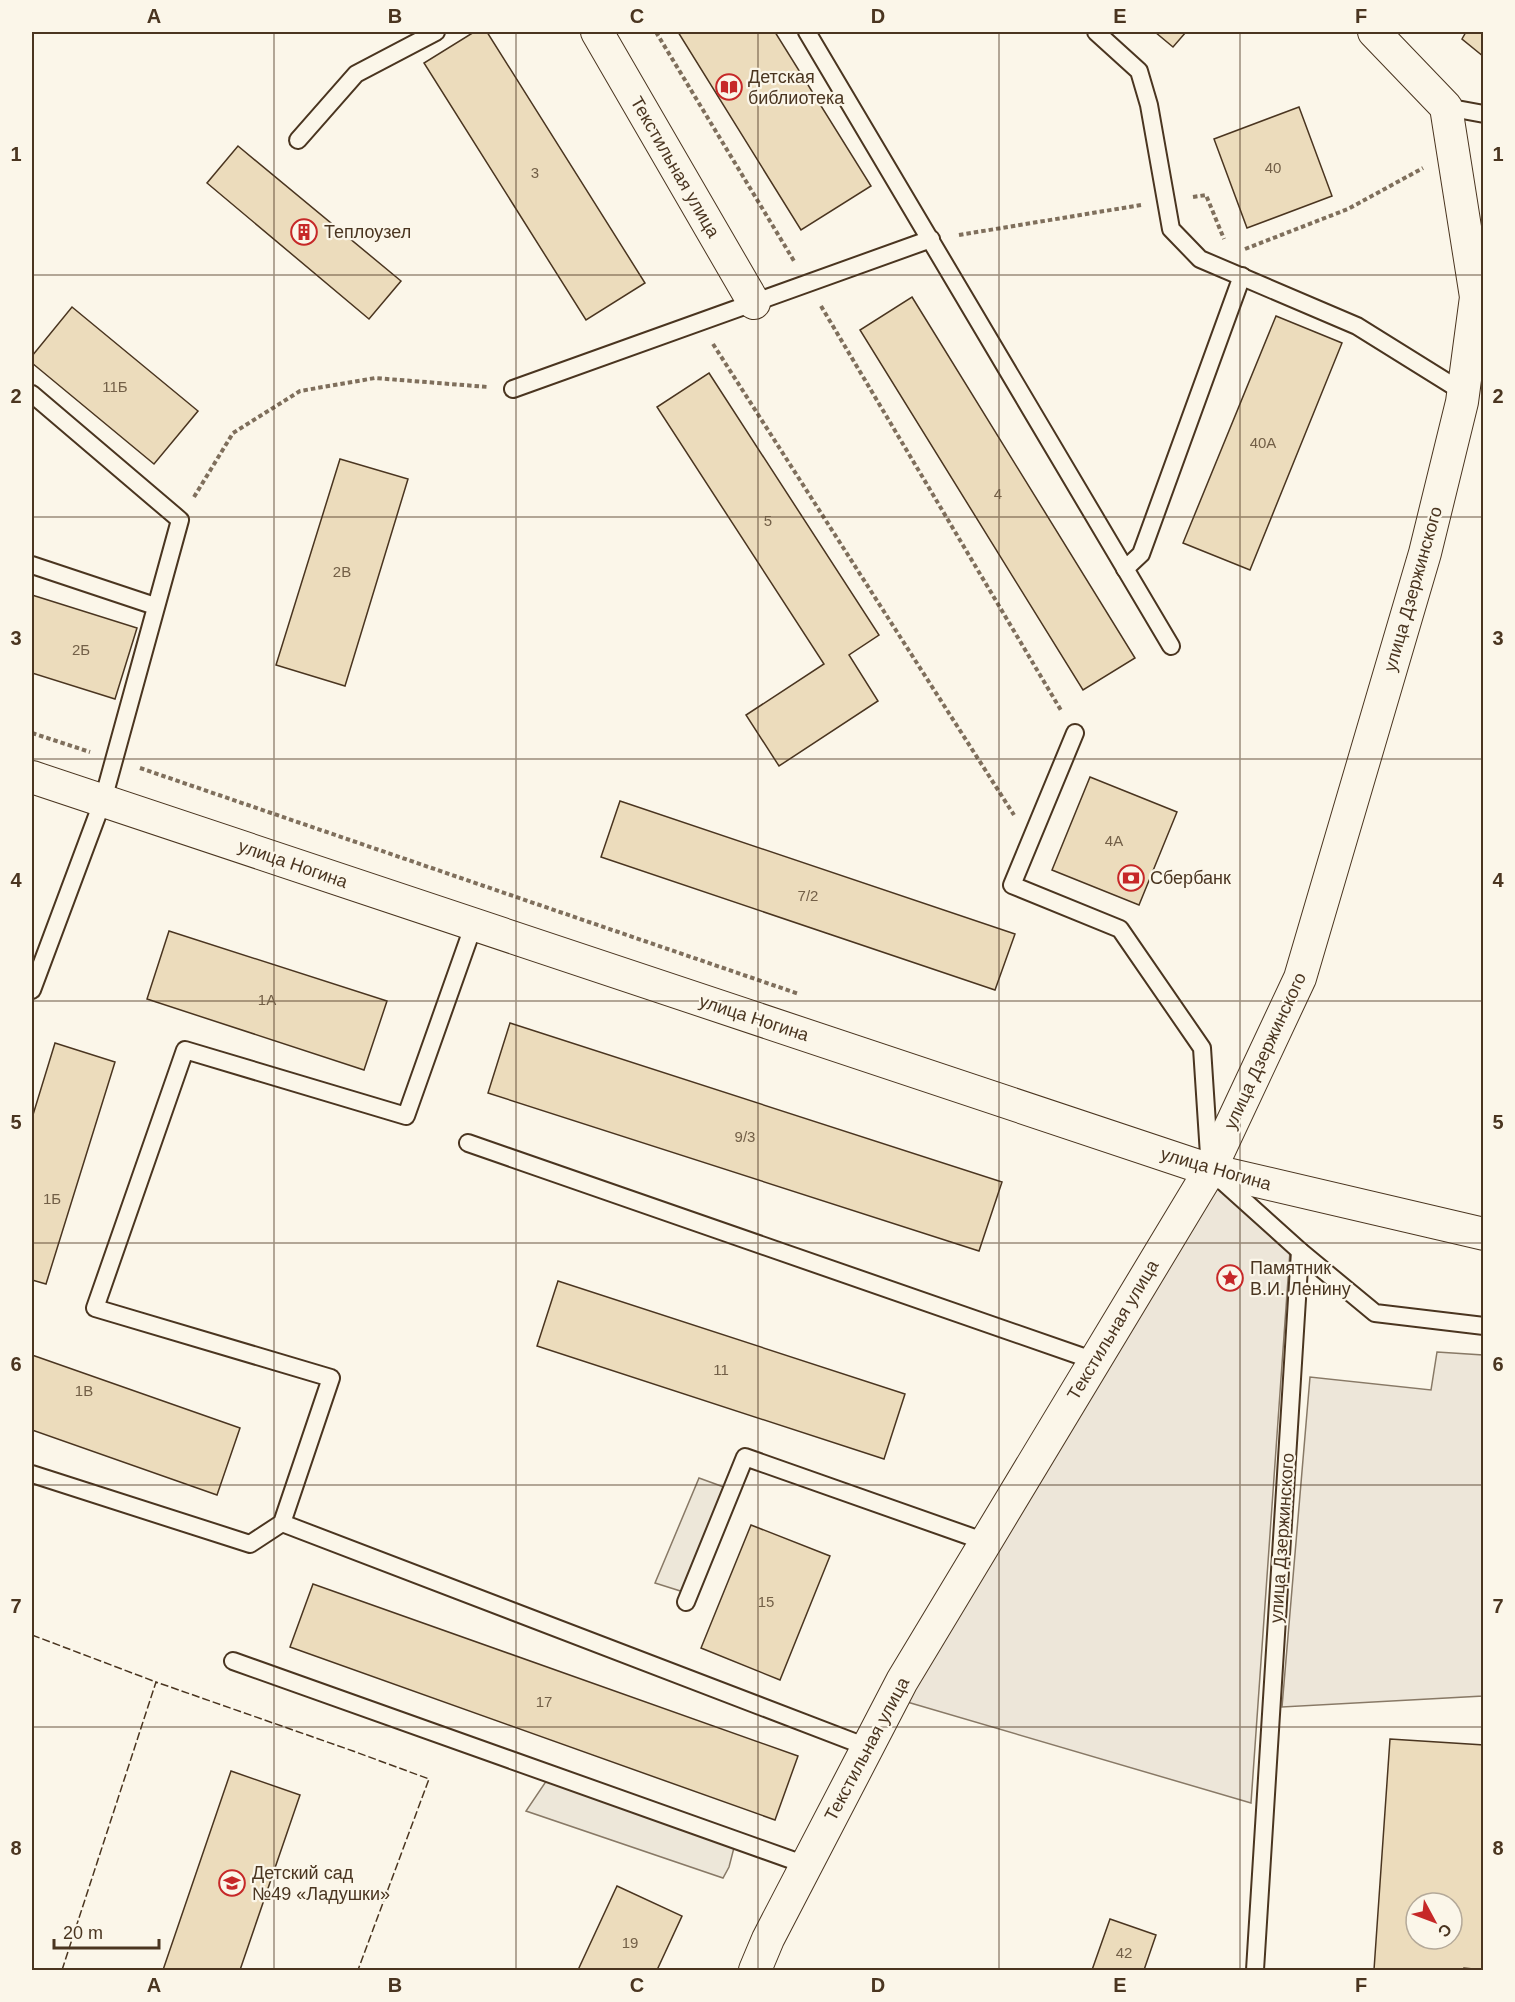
<svg xmlns="http://www.w3.org/2000/svg" width="1515" height="2002" font-family="Arial,sans-serif">
<style>
.green{fill:#ede6d9;stroke:#887966;stroke-width:1.5}
.parking{fill:#ede7d9;stroke:#887966;stroke-width:1.5}
.building{fill:#ecdcbc;stroke:#4a3520;stroke-width:1.5;fill-rule:evenodd}
.lines{fill:none;stroke-linecap:round;stroke-linejoin:round}
.service-casing{stroke:#4a3520;stroke-width:20}
.minor-casing{stroke:#4a3520;stroke-width:34}
.path{stroke:#7f6f5c;stroke-width:4;stroke-dasharray:4.5 3;stroke-linecap:butt}
.service{stroke:#fbf6e9;stroke-width:16}
.minor{stroke:#fbf6e9;stroke-width:32}
.fence{stroke:#4a3520;stroke-width:1.5;stroke-dasharray:8 3;stroke-linecap:butt}
.grid{fill:none;stroke:#4a3520;stroke-width:1.5;stroke-opacity:0.55}
.labels{text-anchor:middle;stroke-width:4.5;stroke-linejoin:round;paint-order:stroke}
.number-label{font-size:15px;fill:#725f47}
.poi-label{font-size:18px;fill:#4a3520;stroke:#fbf6e9;text-anchor:start}
.street-label{font-size:18px;fill:#4a3520;stroke:#fbf6e9}
.neatline{fill:none;stroke:#4a3520;stroke-width:2}
.grid-label{font-size:20px;text-anchor:middle;font-weight:bold;fill:#4a3520}
</style>
<rect width="100%" height="100%" fill="#fbf6e9"/>
<g class="green">
<path d="M 1222,1163 L 1290,1251 L 1251,1803 L 897,1699 Z"/>
<path d="M 1437,1352 L 1483,1355 L 1483,1696 L 1282,1707 L 1310,1377 L 1431,1390 Z"/>
</g>
<g class="parking">
<path d="M 699,1478 L 732,1490 L 690,1594 L 655,1583 Z"/>
<path d="M 551,1774 L 736,1840 L 729,1867 L 723,1878 L 526,1811 Z"/>
</g>
<g class="building">
<path d="M 474,32 L 487,32 L 645,283 L 586,320 L 424,63 Z"/>
<path d="M 678,32 L 775,32 L 871,186 L 801,230 Z"/>
<path d="M 1155,32 L 1186,32 L 1173,47 Z"/>
<path d="M 1466,32 L 1484,32 L 1484,57 L 1462,39 Z"/>
<path d="M 1299,107 L 1332,196 L 1247,228 L 1214,139 Z"/>
<path d="M 238,146 L 401,281 L 369,319 L 207,183 Z"/>
<path d="M 912,297 L 1135,658 L 1083,690 L 860,330 Z"/>
<path d="M 72,307 L 198,411 L 154,464 L 32,363 L 32,356 Z"/>
<path d="M 1276,316 L 1342,343 L 1250,570 L 1183,543 Z"/>
<path d="M 709,373 L 879,635 L 849,655 L 878,701 L 779,766 L 746,715 L 824,664 L 657,407 Z"/>
<path d="M 340,459 L 408,479 L 345,686 L 276,665 Z"/>
<path d="M 32,595 L 137,628 L 115,699 L 32,673 Z"/>
<path d="M 1090,777 L 1177,812 L 1139,905 L 1052,870 Z"/>
<path d="M 620,801 L 1015,934 L 995,990 L 601,857 Z"/>
<path d="M 169,931 L 387,1001 L 364,1070 L 147,999 Z"/>
<path d="M 510,1023 L 1002,1182 L 979,1251 L 488,1093 Z"/>
<path d="M 55,1043 L 115,1062 L 46,1284 L 32,1280 L 32,1118 Z"/>
<path d="M 558,1281 L 905,1394 L 884,1459 L 537,1346 Z"/>
<path d="M 32,1355 L 240,1428 L 217,1495 L 32,1430 Z"/>
<path d="M 751,1525 L 830,1556 L 780,1680 L 701,1648 Z"/>
<path d="M 313,1584 L 798,1756 L 775,1820 L 290,1647 Z"/>
<path d="M 1390,1739 L 1484,1745 L 1484,1970 L 1464,1968 L 1464,1970 L 1374,1970 ZM 1416,1903 L 1452,1903 L 1452,1939 L 1416,1939 Z"/>
<path d="M 231,1771 L 300,1795 L 240,1970 L 163,1970 Z"/>
<path d="M 617,1886 L 682,1916 L 657,1970 L 578,1970 Z"/>
<path d="M 1110,1919 L 1156,1935 L 1144,1970 L 1092,1970 Z"/>
</g>
<g class="lines">
<g class="service-casing">
<g id="service">
<path d="M 807,32 L 1171,646"/>
<path d="M 1096,32 L 1139,71 L 1149,105 L 1171,229 L 1200,259 L 1357,326 L 1463,392"/>
<path d="M 1446,107 L 1484,114"/>
<path d="M 298,140 L 356,74 L 436,32"/>
<path d="M 513,389 L 931,239"/>
<path d="M 32,394 L 180,520 L 103,800 L 32,990"/>
<path d="M 32,565 L 155,606"/>
<path d="M 1125,569 L 1141,554 L 1242,276"/>
<path d="M 1075,733 L 1012,885 L 1120,929 L 1202,1048 L 1210,1170 L 1300,1251 L 1375,1313 L 1484,1326"/>
<path d="M 468,1143 L 1095,1361"/>
<path d="M 32,1474 L 250,1544 L 282,1523 L 331,1378 L 95,1308 L 185,1050 L 406,1116 L 474,924"/>
<path d="M 282,1523 L 867,1747"/>
<path d="M 686,1602 L 745,1457 L 986,1542"/>
<path d="M 233,1661 L 806,1865"/>
<path d="M 1255,1970 L 1300,1251"/>
</g>
</g>
<g class="minor-casing">
<g id="minor">
<path d="M 597,32 L 754,303"/>
<path d="M 32,777 L 1210,1170 L 1484,1234"/>
<path d="M 755,1970 L 768,1939 L 902,1681 L 1210,1170 L 1300,978 L 1425,553 L 1462,402 L 1476,297 L 1446,107 L 1374,32"/>
</g>
</g>
<g class="path">
<path d="M 656,32 L 794,261"/>
<path d="M 1193,197 L 1206,195 L 1224,239"/>
<path d="M 959,235 L 1141,205"/>
<path d="M 1245,249 L 1348,209 L 1423,168"/>
<path d="M 821,306 L 1062,712"/>
<path d="M 713,344 L 1014,815"/>
<path d="M 194,497 L 233,433 L 300,391 L 375,378 L 488,387"/>
<path d="M 32,733 L 90,752"/>
<path d="M 140,768 L 799,994"/>
</g>
<use href="#service" class="service"/>
<use href="#minor" class="minor"/>
<g class="fence">
<path d="M 32,1635 L 156,1682"/>
<path d="M 62,1970 L 156,1682 L 353,1751 L 429,1779 L 358,1970"/>
</g>
</g>
<path class="grid" d="M 274,32 L 274,1970M 516,32 L 516,1970M 758,32 L 758,1970M 999,32 L 999,1970M 1240,32 L 1240,1970M 32,275 L 1484,275M 32,517 L 1484,517M 32,759 L 1484,759M 32,1001 L 1484,1001M 32,1243 L 1484,1243M 32,1485 L 1484,1485M 32,1727 L 1484,1727"/>
<defs>
<g id="library-ring" transform="scale(1.35)"><circle r="9.5" fill="#fbf6e9" stroke="#c62828" stroke-width="1.5"/><path d="M-6-4Q-3-5.5-.7-3.5V5Q-3 3-6 4ZM6-4Q3-5.5 .7-3.5V5Q3 3 6 4Z" fill="#c62828"/></g>
<g id="building-ring" transform="scale(1.35)"><circle r="9.5" fill="#fbf6e9" stroke="#c62828" stroke-width="1.5"/><path d="M-4-6H4V6H1V3H-1V6H-4ZM-2.5-4.3h1.7v1.8h-1.7ZM.8-4.3h1.7v1.8H.8ZM-2.5-1h1.7V.8h-1.7ZM.8-1h1.7V.8H.8Z" fill="#c62828"/></g>
<g id="bank-ring" transform="scale(1.35)"><circle r="9.5" fill="#fbf6e9" stroke="#c62828" stroke-width="1.5"/><path d="M-6-4H6V4H-6ZM0-2.3a2.3 2.3 0 1 0 0 4.6a2.3 2.3 0 1 0 0-4.6Z" fill="#c62828"/></g>
<g id="sight-ring" transform="scale(1.35)"><circle r="9.5" fill="#fbf6e9" stroke="#c62828" stroke-width="1.5"/><path d="M0-6L1.8-2.2L6-1.7L2.9 1.2L3.7 5.4L0 3.3L-3.7 5.4L-2.9 1.2L-6-1.7L-1.8-2.2Z" fill="#c62828"/></g>
<g id="school-ring" transform="scale(1.35)"><circle r="9.5" fill="#fbf6e9" stroke="#c62828" stroke-width="1.5"/><path d="M0-5L7-2L0 1L-7-2ZM-4 1L0 2.5L4 1V4Q0 6-4 4Z" fill="#c62828"/></g>
</defs>
<g fill-rule="evenodd">
<use href="#library-ring" x="729" y="87"/>
<use href="#building-ring" x="304" y="232"/>
<use href="#bank-ring" x="1131" y="878"/>
<use href="#sight-ring" x="1230" y="1278"/>
<use href="#school-ring" x="232" y="1883"/>
</g>
<g class="labels">
<g class="number-label">
<text x="1273" y="173">40</text>
<text x="535" y="178">3</text>
<text x="115" y="392">11Б</text>
<text x="1263" y="448">40А</text>
<text x="998" y="499">4</text>
<text x="768" y="526">5</text>
<text x="342" y="577">2В</text>
<text x="81" y="655">2Б</text>
<text x="1114" y="846">4А</text>
<text x="808" y="901">7/2</text>
<text x="267" y="1005">1А</text>
<text x="745" y="1142">9/3</text>
<text x="52" y="1204">1Б</text>
<text x="721" y="1375">11</text>
<text x="84" y="1396">1В</text>
<text x="766" y="1607">15</text>
<text x="544" y="1707">17</text>
<text x="630" y="1948">19</text>
<text x="1124" y="1958">42</text>
</g>
<g class="poi-label">
<text x="748" y="83">Детская<tspan x="748" dy="21">библиотека</tspan></text>
<text x="324" y="238">Теплоузел</text>
<text x="1150" y="884">Сбербанк</text>
<text x="1250" y="1274">Памятник<tspan x="1250" dy="21">В.И. Ленину</tspan></text>
<text x="252" y="1879">Детский сад<tspan x="252" dy="21">№49 «Ладушки»</tspan></text>
</g>
<g class="street-label">
<text transform="translate(675 167) rotate(60)" y="6">Текстильная улица</text>
<text transform="translate(1413 589) rotate(-74)" y="6">улица Дзержинского</text>
<text transform="translate(293 864) rotate(19)" y="6">улица Ногина</text>
<text transform="translate(754 1018) rotate(18)" y="6">улица Ногина</text>
<text transform="translate(1265 1051) rotate(-65)" y="6">улица Дзержинского</text>
<text transform="translate(1216 1169) rotate(16)" y="6">улица Ногина</text>
<text transform="translate(1113 1330) rotate(-59)" y="6">Текстильная улица</text>
<text transform="translate(1282 1538) rotate(-86)" y="6">улица Дзержинского</text>
<text transform="translate(867 1749) rotate(-62)" y="6">Текстильная улица</text>
</g>
</g>
<rect width="1515" height="2002" fill="none" stroke="#fbf6e9" stroke-width="66"/>
<g transform="translate(1434 1921) rotate(131)"><circle r="28" fill="#fbf6e9" stroke="#b4a999" stroke-width="1.5"/>
<path d="M0-4.5L10 22L0 15L-10 22Z" fill="#c62828"/>
<text y="-9" font-size="16" font-weight="bold" text-anchor="middle" fill="#4a3520">С</text>
</g>
<path d="M54 1939v9h105v-9" fill="none" stroke="#4a3520" stroke-width="3"/>
<text x="63" y="1939" font-size="18" fill="#4a3520" stroke="#fbf6e9" stroke-width="4.5" paint-order="stroke">20 m</text>
<rect x="33" y="33" width="1449" height="1936" class="neatline"/>
<g class="grid-label">
<text x="154" y="23">A</text>
<text x="395" y="23">B</text>
<text x="637" y="23">C</text>
<text x="878" y="23">D</text>
<text x="1120" y="23">E</text>
<text x="1361" y="23">F</text>
<text x="16" y="161">1</text>
<text x="1498" y="161">1</text>
<text x="16" y="403">2</text>
<text x="1498" y="403">2</text>
<text x="16" y="645">3</text>
<text x="1498" y="645">3</text>
<text x="16" y="887">4</text>
<text x="1498" y="887">4</text>
<text x="16" y="1129">5</text>
<text x="1498" y="1129">5</text>
<text x="16" y="1371">6</text>
<text x="1498" y="1371">6</text>
<text x="16" y="1613">7</text>
<text x="1498" y="1613">7</text>
<text x="16" y="1855">8</text>
<text x="1498" y="1855">8</text>
<text x="154" y="1992">A</text>
<text x="395" y="1992">B</text>
<text x="637" y="1992">C</text>
<text x="878" y="1992">D</text>
<text x="1120" y="1992">E</text>
<text x="1361" y="1992">F</text>
</g>
</svg>
